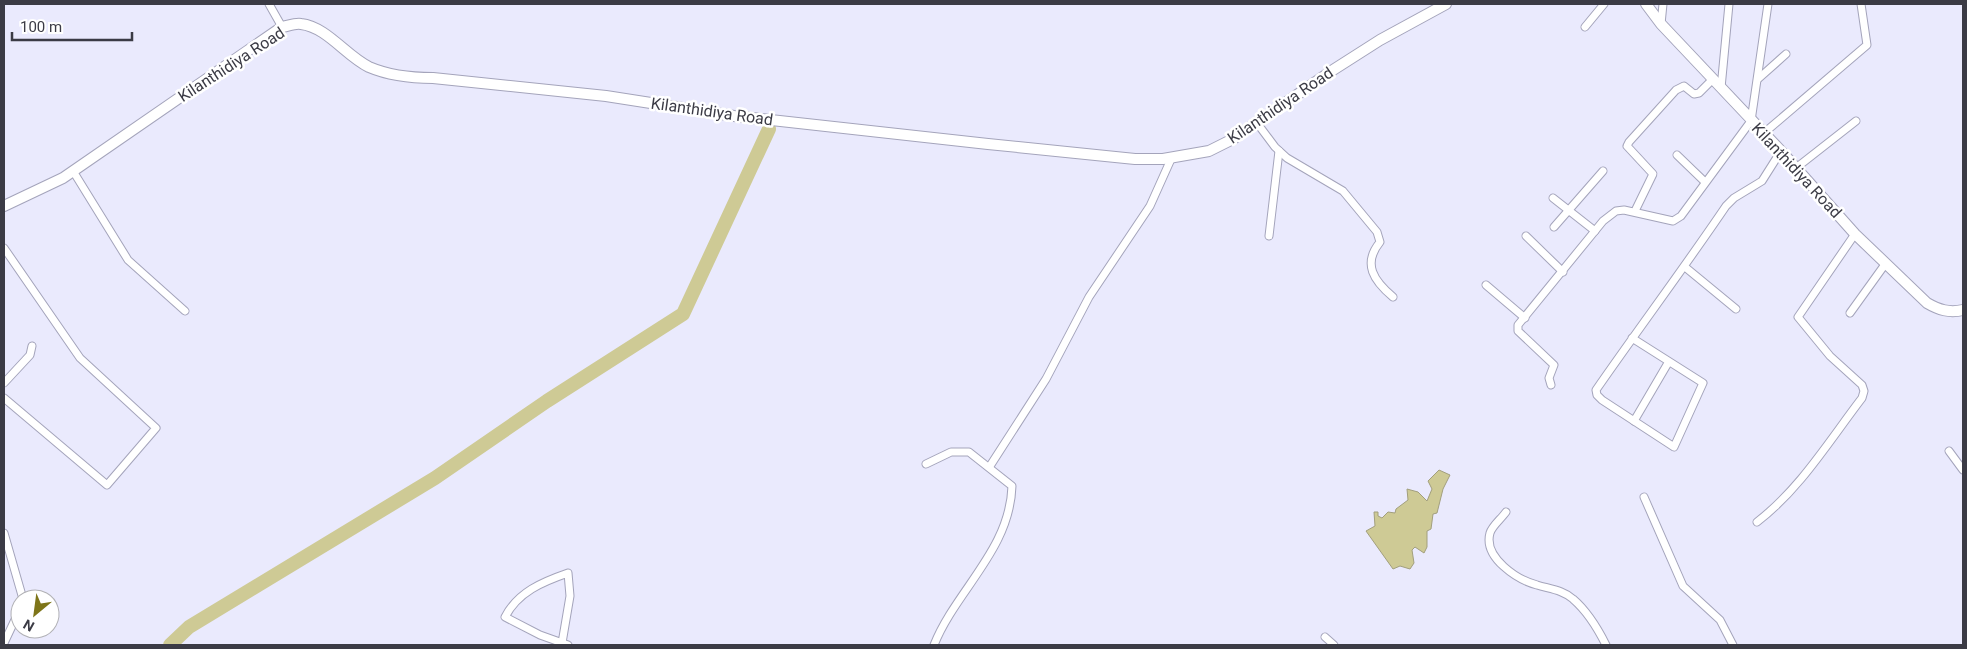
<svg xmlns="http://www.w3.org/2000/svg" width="1967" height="649" font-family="Roboto,sans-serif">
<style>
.water{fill:#ceca95;stroke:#a29f7d}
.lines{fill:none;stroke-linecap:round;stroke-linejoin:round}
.river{stroke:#ceca95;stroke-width:14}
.street-casing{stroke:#a4a4bb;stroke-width:9}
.secondary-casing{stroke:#a4a4bb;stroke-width:12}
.street{stroke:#fff;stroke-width:7}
.secondary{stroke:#fff;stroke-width:10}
.labels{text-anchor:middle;stroke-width:5;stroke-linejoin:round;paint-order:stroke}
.street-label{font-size:16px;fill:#3b3b45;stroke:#fff}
</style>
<rect width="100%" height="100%" fill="#eaeafd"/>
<path class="water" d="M 1439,470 L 1450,475 L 1443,489 L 1437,513 L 1433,514 L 1431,529 L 1427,531 L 1427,547 L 1424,553 L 1415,547 L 1412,550 L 1414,563 L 1410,569 L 1400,566 L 1393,569 L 1366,531 L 1375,526 L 1374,512 L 1378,512 L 1378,516 L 1382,518 L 1388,512 L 1395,513 L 1396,509 L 1408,500 L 1407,489 L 1418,492 L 1427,501 L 1432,489 L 1428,481 Z"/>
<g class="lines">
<path class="river" d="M 170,645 L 189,627 L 435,478 L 547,401 L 683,314 L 769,129"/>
<g class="street-casing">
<g id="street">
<path d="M 269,4 L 282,27"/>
<path d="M 1661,24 L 1663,4"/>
<path d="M 1585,27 L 1604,4"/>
<path d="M 1758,79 L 1786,54"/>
<path d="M 1721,88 L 1729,4"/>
<path d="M 1257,123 L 1275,147 L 1287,158 L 1343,191 L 1377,232 L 1380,242 C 1362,264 1374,281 1393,297"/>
<path d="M 1764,133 L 1867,45 L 1861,4"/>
<path d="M 1677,155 L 1705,182"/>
<path d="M 1796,168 L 1856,121"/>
<path d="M 73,171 L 128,260 L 185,311"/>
<path d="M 1553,198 L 1595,231"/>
<path d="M 1635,211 L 1653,174 L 1627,146 L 1629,142 L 1676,90 L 1684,86 L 1694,94 L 1699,93 L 1712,80"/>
<path d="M 1554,227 L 1603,171"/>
<path d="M 1269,236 L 1279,151"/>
<path d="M 1526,236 L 1563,272"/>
<path d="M 4,248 L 80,358 L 156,428 L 107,485 L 4,398"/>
<path d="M 1685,267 L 1736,309"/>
<path d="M 1486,285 L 1525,318"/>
<path d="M 1850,313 L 1886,263"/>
<path d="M 1632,338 L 1703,383 L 1674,447 L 1602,400 L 1597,395 L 1596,390 C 1639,328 1684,268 1726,206 L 1734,198 L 1762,181 L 1781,151"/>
<path d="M 4,383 L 30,355 L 32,346"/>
<path d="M 1551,385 L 1549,378 L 1554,365 L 1518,331 L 1518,325 L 1603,221 L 1616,211 L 1624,210 L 1673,221 L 1681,216 L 1751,121 L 1768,4"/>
<path d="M 1634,421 L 1668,363"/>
<path d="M 1949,451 L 1963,470"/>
<path d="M 926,464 L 951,452 L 969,452 L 1012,486 C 1010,550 956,590 934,645"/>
<path d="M 990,466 L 1046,379 L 1089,297 L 1150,206 L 1172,157"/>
<path d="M 1644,497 L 1683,586 L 1720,620 L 1733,645"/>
<path d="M 1506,512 C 1501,519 1492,526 1490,533 C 1483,558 1518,580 1537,585 C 1550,589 1563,590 1573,599 C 1587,611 1598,629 1606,645"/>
<path d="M 1757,522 C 1800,489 1829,441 1862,398 L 1864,391 L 1862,385 L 1830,356 L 1798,317 L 1855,234"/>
<path d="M 4,533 L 23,599"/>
<path d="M 1325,637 L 1334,645"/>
<path d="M 4,643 L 20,609"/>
<path d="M 562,643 L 570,596 L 568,573 C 542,582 518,592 505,617 L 540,635 L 568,645"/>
</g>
</g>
<g class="secondary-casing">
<g id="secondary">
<path d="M 1646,4 L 1661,24 L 1781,151 L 1855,234 L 1927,303 C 1939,310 1949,313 1963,310"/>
<path d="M 4,206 L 63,178 L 282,27 C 288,26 295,23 301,24 C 327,27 346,56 369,67 C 390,76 410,78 433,78 L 606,96 L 734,116 L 988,144 L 1135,159 L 1163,159 L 1209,151 L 1233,139 L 1333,70 L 1380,40 L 1446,4"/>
</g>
</g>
<use href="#street" class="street"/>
<use href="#secondary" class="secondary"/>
</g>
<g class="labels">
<g class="street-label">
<text transform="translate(231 64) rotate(-33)" y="6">Kilanthidiya Road</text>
<text transform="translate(1280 105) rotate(-34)" y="6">Kilanthidiya Road</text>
<text transform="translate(712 111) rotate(8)" y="6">Kilanthidiya Road</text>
<text transform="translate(1797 170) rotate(47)" y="6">Kilanthidiya Road</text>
</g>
</g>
<rect width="1967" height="649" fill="none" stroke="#3b3b45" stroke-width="10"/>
<g transform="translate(35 614) rotate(209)"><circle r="24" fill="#ffffff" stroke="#b1b1b5"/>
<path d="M0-4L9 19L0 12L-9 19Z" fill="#7e7519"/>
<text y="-8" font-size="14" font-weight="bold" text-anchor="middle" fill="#3b3b45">N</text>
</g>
<path d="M12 32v8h120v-8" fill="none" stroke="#3b3b45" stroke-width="2.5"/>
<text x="20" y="32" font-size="15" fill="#3b3b45" stroke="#ffffff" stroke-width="4" paint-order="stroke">100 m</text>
</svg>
